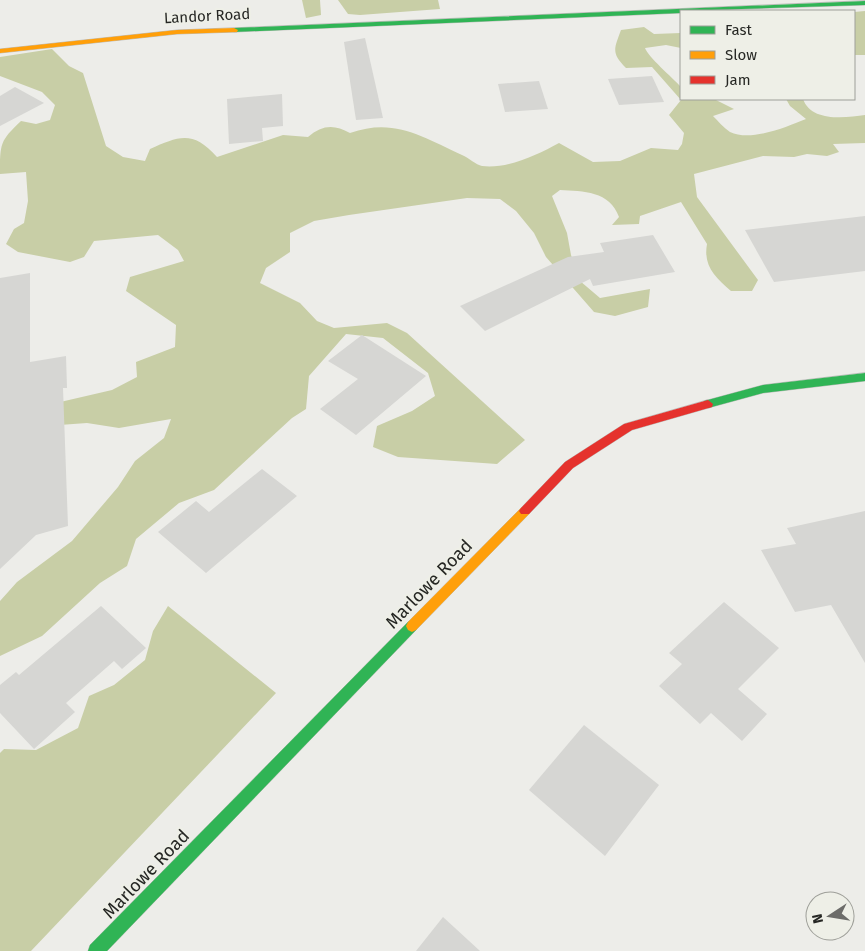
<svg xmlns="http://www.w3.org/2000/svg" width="865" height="951" font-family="'Fira Sans',sans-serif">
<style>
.forest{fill:#c8cea6}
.building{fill:#d6d6d3}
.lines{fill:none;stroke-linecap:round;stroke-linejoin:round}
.fast-casing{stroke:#bdbdba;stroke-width:1}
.slow-casing{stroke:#bdbdba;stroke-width:1}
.jam-casing{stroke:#bdbdba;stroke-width:1}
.fast{fill:#30b455;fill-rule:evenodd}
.slow{fill:#ff9f0a;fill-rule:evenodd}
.jam{fill:#e5322d;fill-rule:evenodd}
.labels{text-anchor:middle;stroke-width:4.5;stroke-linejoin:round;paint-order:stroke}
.far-street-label{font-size:15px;fill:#262724;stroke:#eeefe7}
.street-label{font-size:18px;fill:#262724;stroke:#eeefe7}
</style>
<rect width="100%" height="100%" fill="#edede9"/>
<g class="forest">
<path d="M 302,0 L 320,0 L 321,15 L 306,18 Z"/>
<path d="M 338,0 L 438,0 L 440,9 L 360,15 L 348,14 Z"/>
<path d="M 865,11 L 865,55 L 854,55 L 854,12 Z"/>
<path d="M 644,27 L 654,34 L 681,33 L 681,48 L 666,45 L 645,48 C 648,57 672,77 681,87 L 681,99 L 716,100 L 734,109 L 713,116 C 718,121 724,128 730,132 C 751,142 786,127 806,119 L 790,106 L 786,99 L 803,99 C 811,122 845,118 865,115 L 865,143 L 833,144 L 839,152 L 827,156 L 807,154 L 794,157 L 763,156 L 694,174 L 697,197 L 758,280 L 752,291 L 731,291 C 715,277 703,266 707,244 L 681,202 L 640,216 L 639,224 L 612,225 L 619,217 C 610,191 583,191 560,190 L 552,196 L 567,233 L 571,255 L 580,281 L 600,298 L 650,289 L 648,307 L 615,316 L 594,312 L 546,257 L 534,233 L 516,211 L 500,199 L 467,198 L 349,215 L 314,221 L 290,233 L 290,252 L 266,268 L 260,283 L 300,303 L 317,321 L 334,328 L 387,323 L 407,333 L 525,440 L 497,464 L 398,457 L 373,447 L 377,426 L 412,411 L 435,396 L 428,373 L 383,338 L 346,334 L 309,376 L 306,409 L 292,418 L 214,490 L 179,503 L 136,539 L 127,566 L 100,583 L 42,636 L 0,656 L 0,601 L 17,582 L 72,541 L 118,487 L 135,461 L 164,438 L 171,419 L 119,428 L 87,423 L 32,427 L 0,416 L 112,390 L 137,377 L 136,362 L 175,347 L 176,325 L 126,291 L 130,277 L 184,261 L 178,250 L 158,235 L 94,241 L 84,257 L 70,262 L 18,252 L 6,244 L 14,229 L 24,223 L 28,201 L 26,172 L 0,174 C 0,143 0,141 21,121 L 36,124 L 50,120 L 55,105 L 42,92 L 0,76 L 0,57 L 52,49 L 69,66 L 83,73 L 106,146 L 123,157 L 145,161 L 150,149 C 179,136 193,130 217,157 L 283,135 L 308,137 C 322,125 334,124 350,133 C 394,117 423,137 462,155 C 469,158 476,165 482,166 C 508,169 537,155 559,143 L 593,162 L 620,161 L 651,148 L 678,150 L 682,144 L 684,133 L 669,115 L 681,100 L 652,67 L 626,68 C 611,53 614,49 621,30 Z"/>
<path d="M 168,606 L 276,693 L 31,951 L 0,951 L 0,753 L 4,749 L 36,750 L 78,728 L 89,696 L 114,685 L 145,660 L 153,631 Z"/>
</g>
<g class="building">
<path d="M 365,38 L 383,118 L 356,120 L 344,42 Z"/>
<path d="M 652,76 L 664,102 L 619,105 L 608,79 Z"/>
<path d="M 539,81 L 548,109 L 505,112 L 498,84 Z"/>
<path d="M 15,87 L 44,103 L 0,126 L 0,96 Z"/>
<path d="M 282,94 L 283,126 L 262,128 L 263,141 L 229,144 L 227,99 Z"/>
<path d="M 865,216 L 865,271 L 774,282 L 745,230 Z"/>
<path d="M 653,235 L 675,272 L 593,286 L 590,279 L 485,331 L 460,306 L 568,257 L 604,252 L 600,243 Z"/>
<path d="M 30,273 L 30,362 L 66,356 L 67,388 L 63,388 L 68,526 L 36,535 L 0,569 L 0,278 Z"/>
<path d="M 362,335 L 426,376 L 356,435 L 320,409 L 358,379 L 328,361 Z"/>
<path d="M 262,469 L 297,496 L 206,573 L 158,532 L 196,501 L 209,512 Z"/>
<path d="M 865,511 L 865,663 L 831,605 L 795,612 L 761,550 L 796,544 L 787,528 Z"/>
<path d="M 724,602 L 779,648 L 738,689 L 767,714 L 742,741 L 711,713 L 700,724 L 659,686 L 682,664 L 669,653 Z"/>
<path d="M 101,606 L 146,648 L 122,669 L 114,661 L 66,703 L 75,712 L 34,749 L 0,713 L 0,685 L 16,672 L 19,675 Z"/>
<path d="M 584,725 L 659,785 L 605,856 L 529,790 Z"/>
<path d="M 443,917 L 480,951 L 416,951 Z"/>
</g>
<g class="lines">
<g class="fast-casing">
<g id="fast">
<path d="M 865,1 L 865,5 L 681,11 L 681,13 L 234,32 L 230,30 L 234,28 Z"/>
<path d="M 865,373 L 865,381 L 763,393 L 708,408 L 703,404 L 704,401 L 763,385 Z"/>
<path d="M 412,620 L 416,622 L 418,626 L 416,630 L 107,951 L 88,951 L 90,945 L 408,622 Z"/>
</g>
</g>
<g class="slow-casing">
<g id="slow">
<path d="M 234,28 L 238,30 L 237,32 L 177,34 L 0,53 L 0,49 L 177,30 Z"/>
<path d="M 525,506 L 529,508 L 531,511 L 529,514 L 416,630 L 412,632 L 408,630 L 406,626 L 408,622 L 521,508 Z"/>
</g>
</g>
<g class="jam-casing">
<path id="jam" d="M 708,400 L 713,404 L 712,407 L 632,430 L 573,468 L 529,514 L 521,514 L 519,511 L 521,508 L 565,462 L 624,424 Z"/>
</g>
<use href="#fast" class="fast"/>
<use href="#slow" class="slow"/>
<use href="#jam" class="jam"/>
</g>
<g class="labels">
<g class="far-street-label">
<text transform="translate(207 16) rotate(-3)" y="5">Landor Road</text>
</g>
<g class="street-label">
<text transform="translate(429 584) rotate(-46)" y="6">Marlowe Road</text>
<text transform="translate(146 874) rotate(-46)" y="6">Marlowe Road</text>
</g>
</g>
<rect x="680" y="10" width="175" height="90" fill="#eeefe7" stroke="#9e9f99"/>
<rect x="690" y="26" width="25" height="8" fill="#30b455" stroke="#9e9f99"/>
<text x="725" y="35" font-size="15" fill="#262724">Fast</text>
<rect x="690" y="51" width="25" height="8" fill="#ff9f0a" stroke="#9e9f99"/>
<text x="725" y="60" font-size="15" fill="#262724">Slow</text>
<rect x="690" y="76" width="25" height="8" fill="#e5322d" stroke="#9e9f99"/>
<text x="725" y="85" font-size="15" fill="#262724">Jam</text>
<g transform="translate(830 916) rotate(258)"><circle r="24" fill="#eeefe7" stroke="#9e9f99"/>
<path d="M0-4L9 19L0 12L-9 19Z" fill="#6c6c69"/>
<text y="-8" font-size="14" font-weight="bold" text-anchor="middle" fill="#262724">N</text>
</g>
</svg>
